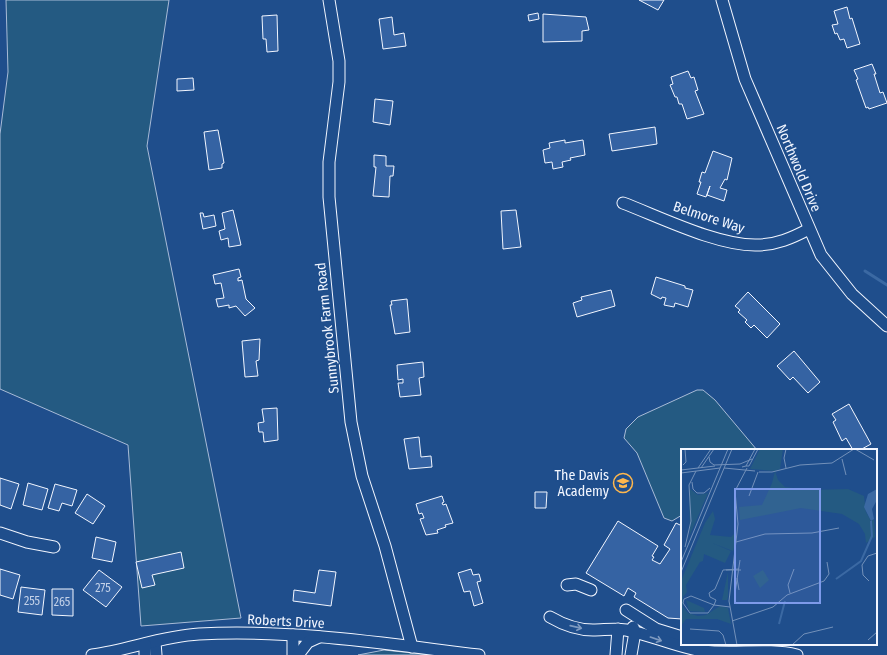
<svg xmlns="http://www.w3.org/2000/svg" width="887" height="655" font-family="'Fira Sans Condensed',sans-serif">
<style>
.green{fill:#245a82;stroke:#a8bbd7}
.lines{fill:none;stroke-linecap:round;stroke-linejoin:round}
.stream{stroke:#3b69a3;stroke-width:3}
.building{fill:#3563a3;stroke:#f2f6ff}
.minor-casing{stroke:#f2f6ff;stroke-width:13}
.minor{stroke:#1f4e8c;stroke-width:11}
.oneway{stroke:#7e9ac0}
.labels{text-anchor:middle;stroke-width:3;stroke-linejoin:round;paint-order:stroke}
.number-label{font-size:12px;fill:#c3d1e8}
.street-label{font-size:14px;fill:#f2f6ff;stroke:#1f4e8c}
.poi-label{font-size:14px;fill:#f2f6ff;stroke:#1f4e8c;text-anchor:end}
.inset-river{fill:none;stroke:#3b69a3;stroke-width:2}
.inset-road{fill:none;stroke:#7391ba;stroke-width:1}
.view{fill:#7d9aea;fill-opacity:0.15;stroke:#7d9aea;stroke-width:2}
.inset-edge{fill:none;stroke:#f2f6ff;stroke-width:2}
</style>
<rect width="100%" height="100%" fill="#1f4e8c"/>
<g class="green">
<path d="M 6,0 L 169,0 L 147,146 L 241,618 L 141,626 L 128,445 L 0,389 L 0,134 L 8,72 Z"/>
<path d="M 697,390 L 703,390 L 715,400 L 757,450 L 682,450 L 682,515 L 672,521 L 664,518 L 637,453 L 624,438 L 626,429 L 638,417 Z"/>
<path d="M 384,650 L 432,655 L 358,655 Z"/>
</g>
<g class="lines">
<path class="stream" d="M 865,271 L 887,285"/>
</g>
<g class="building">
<path d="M 639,0 L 664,0 L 658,10 Z"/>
<path d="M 847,7 L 850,19 L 852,18 L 860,44 L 847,48 L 844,39 L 840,40 L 837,33 L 835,34 L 832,25 L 838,24 L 834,11 Z"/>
<path d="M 538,13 L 539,19 L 529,21 L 528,15 Z"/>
<path d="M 543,14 L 586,17 L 589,30 L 582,31 L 582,41 L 543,42 Z"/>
<path d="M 277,15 L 278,51 L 267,52 L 266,39 L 263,39 L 262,16 Z"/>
<path d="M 392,17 L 394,35 L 404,33 L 406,46 L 383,49 L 379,19 Z"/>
<path d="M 872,64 L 876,74 L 874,74 L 880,93 L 883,92 L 887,103 L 869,109 L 868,107 L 866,108 L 856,80 L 858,79 L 854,70 Z"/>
<path d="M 688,71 L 691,78 L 694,77 L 698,90 L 695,91 L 704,114 L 687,119 L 682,104 L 679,104 L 677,97 L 675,97 L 670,85 L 673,84 L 671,77 Z"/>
<path d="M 193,78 L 194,90 L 177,91 L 177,79 Z"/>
<path d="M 375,99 L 393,101 L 390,125 L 373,122 Z"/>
<path d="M 655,127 L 657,144 L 612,151 L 609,134 Z"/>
<path d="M 218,130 L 224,163 L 222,164 L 222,168 L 209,170 L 204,132 Z"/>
<path d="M 565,140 L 565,143 L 583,140 L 585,155 L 570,158 L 571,160 L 562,162 L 563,167 L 553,169 L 552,162 L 545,163 L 543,150 L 550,148 L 549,143 Z"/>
<path d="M 713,151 L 732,158 L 727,180 L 725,179 L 720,188 L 727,190 L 724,201 L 707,195 L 710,186 L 706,197 L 697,194 L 701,182 L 699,182 L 702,172 L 705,173 Z"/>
<path d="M 374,155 L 386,156 L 386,166 L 394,166 L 393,176 L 390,176 L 389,197 L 373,196 L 376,167 L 374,167 Z"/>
<path d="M 233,210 L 241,245 L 229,247 L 228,238 L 221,240 L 219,231 L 225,229 L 222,213 Z"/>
<path d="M 516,210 L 521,247 L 503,249 L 501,211 Z"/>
<path d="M 200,213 L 203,213 L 204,217 L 214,215 L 216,226 L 203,229 Z"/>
<path d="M 239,269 L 241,277 L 238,278 L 238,281 L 242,280 L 246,299 L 255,308 L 245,316 L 236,306 L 229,308 L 229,305 L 218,307 L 216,299 L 224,298 L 221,283 L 215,284 L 213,275 Z"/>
<path d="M 656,277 L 685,286 L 685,288 L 693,290 L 688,307 L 675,303 L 674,307 L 664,305 L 666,298 L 662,297 L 661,299 L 651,294 Z"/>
<path d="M 611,290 L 615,306 L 577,317 L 573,303 L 582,300 L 581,297 Z"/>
<path d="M 748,292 L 780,324 L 767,338 L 754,325 L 751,328 L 745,322 L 747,320 L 738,312 L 740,310 L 735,306 Z"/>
<path d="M 407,299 L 410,332 L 395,334 L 390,305 L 392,305 L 391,301 Z"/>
<path d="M 260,339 L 259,360 L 256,361 L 258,376 L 245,377 L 242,341 Z"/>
<path d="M 794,351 L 820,382 L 808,393 L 793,377 L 790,380 L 777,366 Z"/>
<path d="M 423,362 L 424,377 L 419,378 L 421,395 L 400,397 L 398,383 L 403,383 L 403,379 L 398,380 L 397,365 Z"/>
<path d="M 849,404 L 871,444 L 860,450 L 853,450 L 846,438 L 842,441 L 833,422 L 836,420 L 832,414 Z"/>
<path d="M 277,408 L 278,440 L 264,442 L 263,432 L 259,432 L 258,423 L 264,422 L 262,409 Z"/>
<path d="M 419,437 L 421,457 L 431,456 L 432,467 L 409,469 L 404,439 Z"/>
<path d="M 0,478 L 19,484 L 11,509 L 0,505 Z"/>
<path d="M 28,483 L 48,489 L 42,510 L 23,505 Z"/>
<path d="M 55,484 L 77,490 L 72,506 L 62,503 L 59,511 L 48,508 Z"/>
<path d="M 535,492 L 547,492 L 546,508 L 535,508 Z"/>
<path d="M 87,494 L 105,506 L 93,524 L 75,513 Z"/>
<path d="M 442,496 L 444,502 L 442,503 L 443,505 L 446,504 L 453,523 L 445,525 L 446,527 L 437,530 L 438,533 L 426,535 L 420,519 L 424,518 L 422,513 L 419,514 L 416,504 Z"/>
<path d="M 618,521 L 658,546 L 652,556 L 654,557 L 652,560 L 660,564 L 670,549 L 664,545 L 676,523 L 682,526 L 682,619 L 668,618 L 634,597 L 636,593 L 628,588 L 624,596 L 586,573 Z"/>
<path d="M 96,537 L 116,542 L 112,562 L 92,558 Z"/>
<path d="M 181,552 L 184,568 L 152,575 L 155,585 L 142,588 L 136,562 Z"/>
<path d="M 0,569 L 20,575 L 13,599 L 0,595 Z"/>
<path d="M 471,569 L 473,575 L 479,574 L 481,581 L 477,582 L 483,603 L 474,606 L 470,591 L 464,592 L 458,573 Z"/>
<path d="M 99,570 L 122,587 L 106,607 L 83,590 Z"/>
<path d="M 319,570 L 336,572 L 331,606 L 293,601 L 294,590 L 315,593 Z"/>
<path d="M 21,587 L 45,590 L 42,615 L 18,612 Z"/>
<path d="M 52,589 L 73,589 L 73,616 L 52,615 Z"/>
</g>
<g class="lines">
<g class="minor-casing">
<g id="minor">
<path d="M 329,0 L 339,61 L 339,82 L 329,162 L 329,197 L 351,422 L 362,476 L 385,546 L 412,647"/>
<path d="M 722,0 L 745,79 L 821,255 L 852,294 L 887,326"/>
<path d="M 623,203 C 660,217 718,246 757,245 C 776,245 792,238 809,229"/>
<path d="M 0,533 L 27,542 L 54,547"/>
<path d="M 567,585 L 576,584 L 591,590"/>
<path d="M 626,610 L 656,629 L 682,637"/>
<path d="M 550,617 C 562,624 578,630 593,630 C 604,630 615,628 626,630 C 652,635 676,647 703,651 C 733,655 767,648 797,655"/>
<path d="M 293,635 L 293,655"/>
<path d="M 155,642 L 156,655"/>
<path d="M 92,655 C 128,650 163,636 199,634 C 293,629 387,644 479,655"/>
<path d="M 145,655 L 145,644"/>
<path d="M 298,655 L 308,642 L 319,637"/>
<path d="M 616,655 L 618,629"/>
<path d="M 631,655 L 635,632 L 633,627"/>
</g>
</g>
<use href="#minor" class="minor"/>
</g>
<defs><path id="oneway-shaft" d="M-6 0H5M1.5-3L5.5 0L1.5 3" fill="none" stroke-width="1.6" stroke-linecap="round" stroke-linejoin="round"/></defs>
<g class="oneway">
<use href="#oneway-shaft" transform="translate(576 627) rotate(13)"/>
<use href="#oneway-shaft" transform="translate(656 639) rotate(19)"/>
</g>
<defs>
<g id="school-ring" transform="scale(1)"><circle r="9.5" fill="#1f4e8c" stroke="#ffb74d" stroke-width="1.5"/><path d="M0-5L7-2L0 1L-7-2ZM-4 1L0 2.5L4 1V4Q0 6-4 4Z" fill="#ffb74d"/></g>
</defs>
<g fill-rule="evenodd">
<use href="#school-ring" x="623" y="483"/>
</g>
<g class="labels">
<g class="number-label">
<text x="103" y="592">275</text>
<text x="32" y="605">255</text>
<text x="62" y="606">265</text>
</g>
<g class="street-label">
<text transform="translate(799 168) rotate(67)" y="5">Northwold Drive</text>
<text transform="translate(709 217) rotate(18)" y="5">Belmore Way</text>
<text transform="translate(327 328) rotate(-96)" y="5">Sunnybrook Farm Road</text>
<text transform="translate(286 621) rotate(3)" y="5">Roberts Drive</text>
</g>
<g class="poi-label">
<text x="609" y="480">The Davis<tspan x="609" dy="16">Academy</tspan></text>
</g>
</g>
<g transform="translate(681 449)">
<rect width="196" height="196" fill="#1f4e8c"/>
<path d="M 79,0 L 102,0 L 99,20 L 94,22 L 97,31 L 104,38 L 129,41 L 167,40 L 183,47 L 185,63 L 190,72 L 193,70 L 194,88 L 185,94 L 184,85 L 178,75 L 161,65 L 120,59 L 59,71 L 58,58 L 81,56 L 91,34 L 94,22 L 69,20 ZM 8,39 L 17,46 L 27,44 L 9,86 ZM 32,62 L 34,70 L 29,86 L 50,88 L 53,85 L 53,99 L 52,102 L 31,94 L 50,102 L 44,114 L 23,105 L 22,112 L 19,113 L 5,136 L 6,143 L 2,148 L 2,158 L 7,164 L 17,167 L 25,166 L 39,157 L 47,159 L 50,175 L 36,170 L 5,170 L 0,177 L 0,132 L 24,74 ZM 82,121 L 88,131 L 79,139 L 72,127 ZM 47,123 L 47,148 L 46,151 L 41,151 ZM 5,151 L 23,159 L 24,163 L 8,162 Z" fill="#245a82"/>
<path d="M 196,40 L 196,51 L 191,60 L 193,70 L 190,72 L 183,58 L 187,45 Z" fill="#3b69a3"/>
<path class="inset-river" d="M 155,130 L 180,112 L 191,87 L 190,72M 98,175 L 104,152"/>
<path class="inset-road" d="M 174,0 L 193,11M 28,8 L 29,13 L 33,16 L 59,15 L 71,10M 161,10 L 165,26M 2,16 L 5,13 L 4,0M 65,17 L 68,17 L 77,0M 61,18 L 65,17 L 74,0M 17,19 L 30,0M 20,19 L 33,0M 43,19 L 74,22M 105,19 L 103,9 L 105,0M 0,21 L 34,17M 78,23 L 91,23 L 119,16 L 151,14 L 173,0M 0,24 L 39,19M 11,33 L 12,40 L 16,44 L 23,44 L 29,39M 68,47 L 77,23M 55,93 L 84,85 L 131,84 L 158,79M 4,98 L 10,72 L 8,36 L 15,22M 0,113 L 47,0M 45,121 L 60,121M 0,123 L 51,0M 56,129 L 58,141M 188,132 L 182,126 L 181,116 L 187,107 L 196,104M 54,144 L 59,111M 109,144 L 107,136 L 113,120M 49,158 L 33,156 L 10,147 L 3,150 L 2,154 L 9,164 L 27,164 L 33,156 L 35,151 L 29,148 L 28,144 L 34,140 L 42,121 L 58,120M 51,172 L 92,158 L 106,146 L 143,132 L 148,125 L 146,113M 9,180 L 38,182 L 42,186 L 45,196M 187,191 L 196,183M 56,196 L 48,152 L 57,75 L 54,42 L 66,19M 111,196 L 123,185 L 152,178"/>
<path class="view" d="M 54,40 L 139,40 L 139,154 L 54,154 Z"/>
<rect width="196" height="196" class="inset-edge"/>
</g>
</svg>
